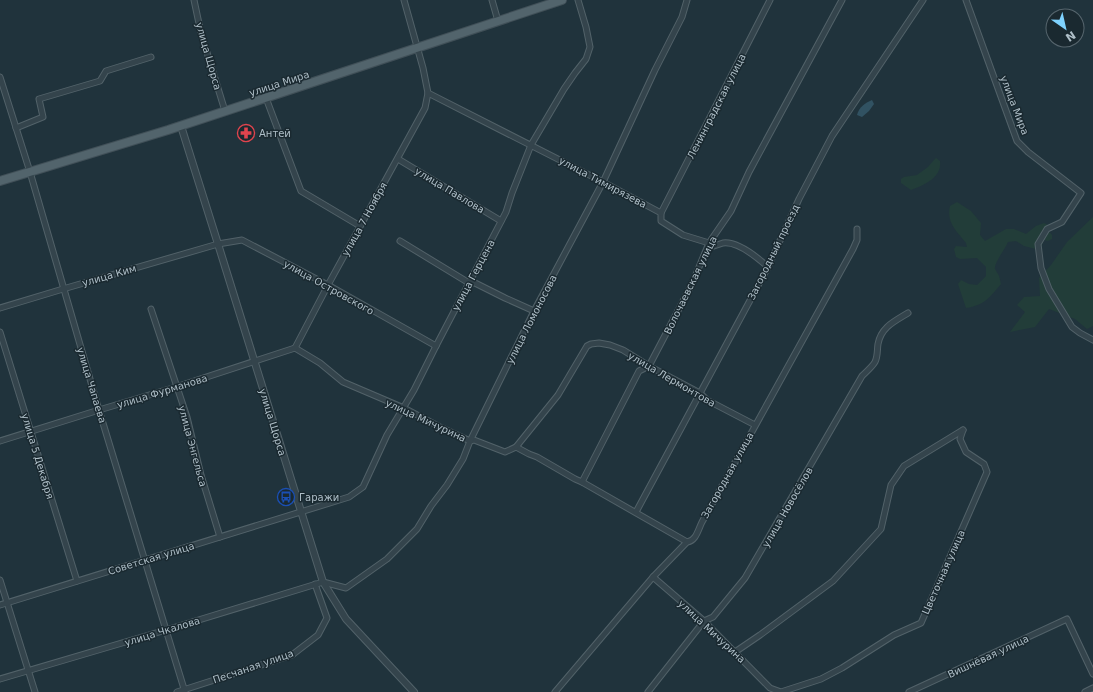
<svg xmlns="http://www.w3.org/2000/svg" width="1093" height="692" font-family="'DejaVu Sans',sans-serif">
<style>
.green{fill:#223d39}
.water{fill:#315262}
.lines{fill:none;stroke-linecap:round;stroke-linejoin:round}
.minor-casing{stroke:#526269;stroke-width:7}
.tertiary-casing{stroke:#526269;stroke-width:8}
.primary-casing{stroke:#415058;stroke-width:10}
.minor{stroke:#34444c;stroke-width:5}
.tertiary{stroke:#34444c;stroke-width:6}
.primary{stroke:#52646c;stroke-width:8}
.labels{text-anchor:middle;stroke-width:3;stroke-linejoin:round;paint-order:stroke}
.street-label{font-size:10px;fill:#afbfc8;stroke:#1a2930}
.poi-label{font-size:10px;fill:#afbfc8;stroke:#1a2930;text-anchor:start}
</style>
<rect width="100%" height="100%" fill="#20333c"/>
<g class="green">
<path d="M 936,158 L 940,161 C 942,178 924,185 911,190 L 901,183 L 901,179 L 904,177 L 917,175 L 928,167 L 933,161 Z"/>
<path d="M 957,202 L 971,211 L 981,223 L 980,235 L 985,241 L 1006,229 L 1014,229 L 1026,234 L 1036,226 L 1044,223 L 1048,225 L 1047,229 L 1052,235 L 1052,239 L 1048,241 L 1044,240 L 1039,252 L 1036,249 L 1024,246 L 1016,241 L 1008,242 C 1005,249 994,263 995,269 C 995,269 998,274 998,274 C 1000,277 1000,281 1001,284 C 989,298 985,305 966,308 L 958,284 L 961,280 L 969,284 L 977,285 L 986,276 L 986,267 L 977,258 L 960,259 L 956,257 L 954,249 L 956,246 L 967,247 L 966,243 C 957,231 946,223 950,206 Z"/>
<path d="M 1093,217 L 1093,326 L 1087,329 L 1075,319 L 1049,309 L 1035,327 L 1010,332 L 1025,312 L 1017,305 L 1024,297 L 1040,296 L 1039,278 L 1051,265 L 1067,242 Z"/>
</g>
<path class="water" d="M 872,100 L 874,104 L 869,111 L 862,117 L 857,115 C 859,107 865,103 872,100 Z"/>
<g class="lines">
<g class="minor-casing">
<g id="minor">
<path d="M 194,0 L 201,33 L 225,111"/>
<path d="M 492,0 L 498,21"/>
<path d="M 966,0 L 1017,141 L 1028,152 L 1081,193 L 1062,222 L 1047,229 L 1038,244 L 1041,268 L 1049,289 L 1072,327 L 1080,333 L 1093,340"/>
<path d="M 0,77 L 30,172 L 99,410 L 166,630 L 185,692"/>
<path d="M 428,93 L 603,182 L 661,213 L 661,221 L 683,235 L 709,243 L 714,246 C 717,245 720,244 723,243 C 738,241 758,258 768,267"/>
<path d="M 266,98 L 301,191 L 360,226"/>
<path d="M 16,128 L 43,117 L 39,99 L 100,81 L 106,71 L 151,57"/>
<path d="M 398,159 L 501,221"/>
<path d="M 661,213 L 770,0"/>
<path d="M 400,241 L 469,283 L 475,283 L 505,298 L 534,311"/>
<path d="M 0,308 L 63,289 L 218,244 L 242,240 L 328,285 L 436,346"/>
<path d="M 151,309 L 187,417 L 201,475 L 220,537"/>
<path d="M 0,332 L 77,581"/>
<path d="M 295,348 L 320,363 L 343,382 L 404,408 L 442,428 L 470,441 L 474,440 L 505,452 L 516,447 L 529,454 L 537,457 L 575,479 L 582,482 L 687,542"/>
<path d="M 0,441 L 99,410 L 176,387 L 295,348 L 328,285 L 425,108 L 428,93 L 423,68 L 404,0"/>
<path d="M 516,447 L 558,395 L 587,346 L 591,344 L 599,343 L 610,345 L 623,350 L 649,366 L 700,393 L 707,400 L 755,425"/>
<path d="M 582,482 L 639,371 L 649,366 L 692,284 L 709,243 L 731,211 L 749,172 L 842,0"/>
<path d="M 636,512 L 768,267 L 799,199 L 832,136 L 923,0"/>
<path d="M 653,577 L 704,621 L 770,688 L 781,692 L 821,679 L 842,668 L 894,635 L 921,623 L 987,472 L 984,464 L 966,452 L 960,439 L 963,430"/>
<path d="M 0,580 L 35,692"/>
<path d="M 0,605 L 349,497 L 363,487 L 387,435 L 414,390 L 436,346 L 506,212 L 512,193 L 531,145 L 564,89 L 575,73 L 586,59 L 590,47 L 586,27 L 578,0"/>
<path d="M 735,652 L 760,635 L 833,581 L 881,529 L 891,485 L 904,466 L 963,430"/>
<path d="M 0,679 L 166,630 L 323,582 L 346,588 L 387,559 L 417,529 L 431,506 L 447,485 L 463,459 L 470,441 L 534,311 L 603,182 L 655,70 L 682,17 L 687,0"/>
<path d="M 177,692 L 292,655 L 318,635 L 327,618 L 315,584"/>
<path d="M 555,692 L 653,577 L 687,542 C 696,541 698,530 702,522 L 853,249 L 857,240 L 857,229"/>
<path d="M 648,692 L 704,621 L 713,617 L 745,578 L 862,376 C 866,372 872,367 875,362 C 878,356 877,350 878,344 C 881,327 895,321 908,313"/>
<path d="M 909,692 L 1067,619 L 1093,674"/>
<path d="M 1085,692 L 1093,688"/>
</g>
</g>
<g class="tertiary-casing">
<path id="tertiary" d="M 181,126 L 218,244 L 323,582 L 346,619 L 414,692"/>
</g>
<g class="primary-casing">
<path id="primary" d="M 0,181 L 168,130 L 562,0"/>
</g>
<use href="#minor" class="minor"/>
<use href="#tertiary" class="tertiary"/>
<use href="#primary" class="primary"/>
</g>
<defs>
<g id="pharmacy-ring" transform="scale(0.9)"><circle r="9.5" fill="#1a2930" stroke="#e0444e" stroke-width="1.5"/><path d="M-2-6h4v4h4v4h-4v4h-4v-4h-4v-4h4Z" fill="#e0444e"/></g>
<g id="bus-ring" transform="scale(0.9)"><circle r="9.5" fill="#1a2930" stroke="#1a4fb4" stroke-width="1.5"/><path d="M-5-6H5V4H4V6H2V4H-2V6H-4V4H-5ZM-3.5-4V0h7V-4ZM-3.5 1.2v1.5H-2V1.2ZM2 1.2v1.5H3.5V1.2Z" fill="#1a4fb4"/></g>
</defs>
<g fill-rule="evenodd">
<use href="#pharmacy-ring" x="246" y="133"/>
<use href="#bus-ring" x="286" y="497"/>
</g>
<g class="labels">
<g class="street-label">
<text transform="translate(209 56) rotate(74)" y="4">улица Щорса</text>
<text transform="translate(279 83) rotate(-18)" y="4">улица Мира</text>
<text transform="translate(1015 105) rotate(69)" y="4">улица Мира</text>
<text transform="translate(716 106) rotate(-63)" y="4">Ленинградская улица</text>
<text transform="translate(603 182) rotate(28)" y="4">улица Тимирязева</text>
<text transform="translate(450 190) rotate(31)" y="4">улица Павлова</text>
<text transform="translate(364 219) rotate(-61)" y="4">улица 7 Ноября</text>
<text transform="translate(773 252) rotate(-64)" y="4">Загородный проезд</text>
<text transform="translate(109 275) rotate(-16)" y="4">улица Ким</text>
<text transform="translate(473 275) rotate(-62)" y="4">улица Герцена</text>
<text transform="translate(690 285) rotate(-64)" y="4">Волочаевская улица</text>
<text transform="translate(329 287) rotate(29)" y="4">улица Островского</text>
<text transform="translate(531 319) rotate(-63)" y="4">улица Ломоносова</text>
<text transform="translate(672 379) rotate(30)" y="4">улица Лермонтова</text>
<text transform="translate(92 385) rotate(73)" y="4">улица Чапаева</text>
<text transform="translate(162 391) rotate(-17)" y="4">улица Фурманова</text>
<text transform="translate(426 420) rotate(25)" y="4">улица Мичурина</text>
<text transform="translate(273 422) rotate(73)" y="4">улица Щорса</text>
<text transform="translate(193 446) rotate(75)" y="4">улица Энгельса</text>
<text transform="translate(38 456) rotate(73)" y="4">улица 5 Декабря</text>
<text transform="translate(727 475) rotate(-61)" y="4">Загородная улица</text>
<text transform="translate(787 507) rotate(-60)" y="4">улица Новосёлов</text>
<text transform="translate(151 558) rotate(-17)" y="4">Советская улица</text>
<text transform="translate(943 572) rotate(-66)" y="4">Цветочная улица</text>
<text transform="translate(162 631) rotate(-17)" y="4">улица Чкалова</text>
<text transform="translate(712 631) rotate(43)" y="4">улица Мичурина</text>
<text transform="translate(988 656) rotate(-25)" y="4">Вишнёвая улица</text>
<text transform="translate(253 666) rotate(-19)" y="4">Песчаная улица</text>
</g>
<g class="poi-label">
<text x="259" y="137">Антей</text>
<text x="299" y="501">Гаражи</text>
</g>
</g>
<g transform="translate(1065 28) rotate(146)"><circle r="19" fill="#1a2930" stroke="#56656d"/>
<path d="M0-3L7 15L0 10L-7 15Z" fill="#7ed2fe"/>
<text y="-6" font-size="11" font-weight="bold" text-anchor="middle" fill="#afbfc8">N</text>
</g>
</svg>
